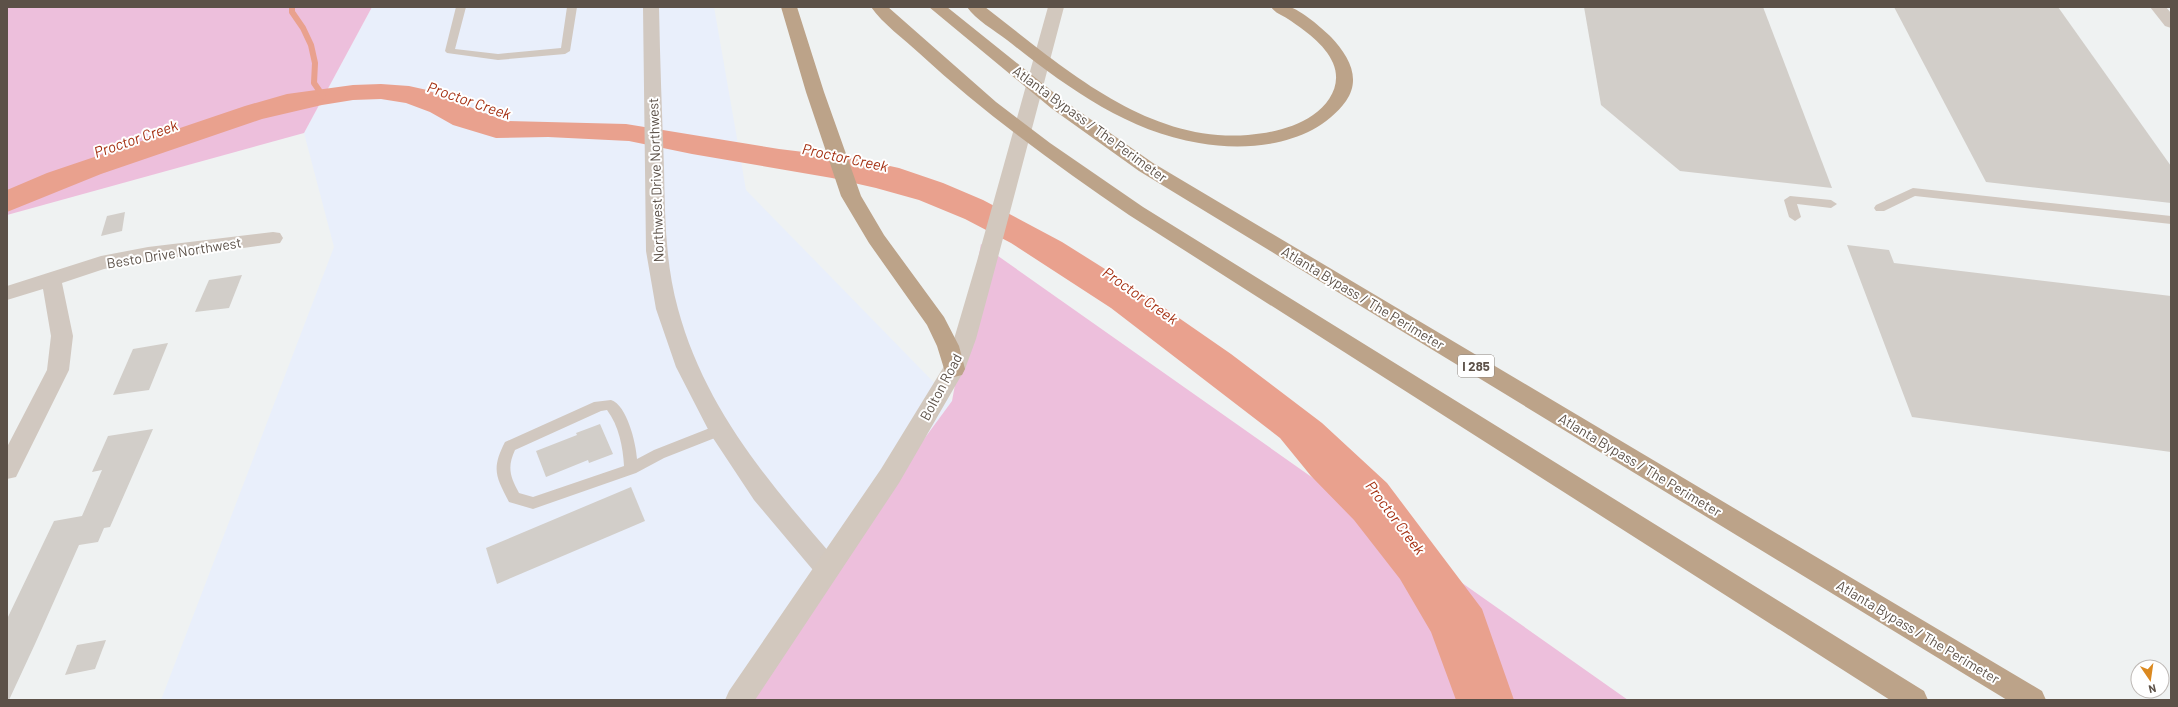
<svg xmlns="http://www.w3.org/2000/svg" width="2178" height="707" font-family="Barlow,sans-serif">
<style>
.commercial{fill:#e9effb}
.green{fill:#edbfdc}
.water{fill:#e9a18e}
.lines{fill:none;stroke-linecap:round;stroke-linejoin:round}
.stream{stroke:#e9a18e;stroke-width:6}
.building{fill:#d2cec9}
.service{fill:#d1c8c0;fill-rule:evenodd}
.minor{fill:#d1c8c0;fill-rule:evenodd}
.tertiary{fill:#d1c8c0;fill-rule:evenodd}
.secondary{fill:#d2c8be;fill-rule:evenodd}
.motorway{fill:#bca389;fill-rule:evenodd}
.labels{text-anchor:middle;stroke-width:4;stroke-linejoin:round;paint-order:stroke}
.shield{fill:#fff;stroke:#8d857f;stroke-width:1}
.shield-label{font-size:13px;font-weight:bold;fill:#5c5148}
.street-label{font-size:14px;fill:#5c5148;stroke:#fff}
.water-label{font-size:15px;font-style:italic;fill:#a53012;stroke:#fff}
</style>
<rect width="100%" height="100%" fill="#eff2f2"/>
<path class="commercial" d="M 372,7 L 714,7 L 746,190 L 952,401 L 802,605 L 726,700 L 161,700 L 334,247 L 304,133 Z"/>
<g class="green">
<path d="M 7,7 L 372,7 L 304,133 L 7,215 Z"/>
<path d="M 981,244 L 1628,700 L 726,700 L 802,605 L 952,401 Z"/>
</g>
<path class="water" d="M 381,84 L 409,86 L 427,90 L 505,121 L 626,124 L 779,149 L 853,158 L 899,168 L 943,183 L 983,200 L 1062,242 L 1140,291 L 1231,354 L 1322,423 L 1387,483 L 1482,609 L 1514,700 L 1456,700 L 1431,632 L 1400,579 L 1354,520 L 1311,476 L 1280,438 L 1111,308 L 1011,243 L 965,219 L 919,200 L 876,188 L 832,178 L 692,154 L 629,141 L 548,137 L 496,138 L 453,125 L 430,112 L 406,103 L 381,99 L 353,100 L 322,105 L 262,119 L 101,174 L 7,212 L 7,190 L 47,173 L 245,106 L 287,94 L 353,85 Z"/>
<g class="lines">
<path class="stream" d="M 292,7 L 292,12 L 303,28 L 311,45 L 315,63 L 314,83 L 323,96"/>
</g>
<g class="building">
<path d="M 1584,7 L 1763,7 L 1832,188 L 1680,171 L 1601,105 Z"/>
<path d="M 1894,7 L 2058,7 L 2171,166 L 2171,203 L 1986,182 Z"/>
<path d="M 125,212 L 122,231 L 101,236 L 107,216 Z"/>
<path d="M 1847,245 L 1889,250 L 1894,263 L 2171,296 L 2171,452 L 1912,417 Z"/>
<path d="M 242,275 L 229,308 L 195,312 L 209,280 Z"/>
<path d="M 168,343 L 149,390 L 113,395 L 133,349 Z"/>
<path d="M 600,424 L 613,454 L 589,463 L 588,460 L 546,477 L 536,451 L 577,435 L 576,433 Z"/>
<path d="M 153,429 L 110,527 L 104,528 L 98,542 L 79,545 L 35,644 L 9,700 L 7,700 L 7,619 L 54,521 L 82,516 L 102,470 L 92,472 L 108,436 Z"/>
<path d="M 631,487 L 645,521 L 497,584 L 486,548 Z"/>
<path d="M 106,640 L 95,669 L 65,675 L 77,645 Z"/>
</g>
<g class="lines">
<g class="service">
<path d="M 456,7 L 466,7 L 455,49 L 498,54 L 561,48 L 567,7 L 577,7 L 570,51 L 565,54 L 498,60 L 447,53 L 445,51 Z"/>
<path d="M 1913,188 L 2171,216 L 2171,224 L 1915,196 L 1884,211 L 1876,211 L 1874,208 L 1876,205 Z"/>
<path d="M 1790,196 L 1831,200 L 1837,204 L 1831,208 L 1797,204 L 1801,217 L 1795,221 L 1789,217 L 1784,200 Z"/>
<path d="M 611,400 C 627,405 636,443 637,459 L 654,450 L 715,426 L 720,425 L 725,426 L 727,430 L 725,434 L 664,458 L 636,473 L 533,509 L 509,502 C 496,477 491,469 505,442 L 594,402 ZM 607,410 C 619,426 623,447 624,466 L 533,497 L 519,493 C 510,477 507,467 515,450 L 601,411 Z"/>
</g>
<g class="minor">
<path d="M 2150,7 L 2166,7 L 2171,13 L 2171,28 L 2165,26 Z"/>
<path d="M 273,232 L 280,233 L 283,238 L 280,243 L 148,261 L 104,269 L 62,283 L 73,336 L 69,370 L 16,477 L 7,479 L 7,447 L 47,370 L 51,336 L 43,289 L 7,300 L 7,286 L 101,256 L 148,247 Z"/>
</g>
<path class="tertiary" d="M 643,7 L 659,7 C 660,61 662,114 664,168 C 665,215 665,262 678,309 C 705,409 770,484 836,560 L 840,568 L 836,576 L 827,579 L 818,576 L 754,500 L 711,435 L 676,367 L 656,309 L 646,251 Z"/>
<path class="secondary" d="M 1048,7 L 1064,7 L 997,261 L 976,339 L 965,369 L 899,483 L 755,700 L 725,700 L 729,691 L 881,469 L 943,368 L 954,339 L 977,261 Z"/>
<g class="motorway">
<path d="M 781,7 L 797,7 L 824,92 L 861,196 L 884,235 L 944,317 L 959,346 L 965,369 L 962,375 L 954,377 L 946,375 L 937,346 L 927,325 L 869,243 L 841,196 L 806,92 Z"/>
<path d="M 871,7 L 888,7 L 996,102 L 1050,143 L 1143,207 L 1924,691 L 1928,700 L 1890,700 L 1129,215 C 1056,165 985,114 919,53 C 904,39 883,24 871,7 Z"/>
<path d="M 929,7 L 947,7 L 1063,100 L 1153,163 L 2042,691 L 2046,700 L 2007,700 L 1139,171 L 1051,108 Z"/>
<path d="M 967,7 L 985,7 C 1061,65 1145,143 1248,135 C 1271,133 1294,128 1313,115 C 1330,103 1342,84 1333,63 C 1325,44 1304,30 1288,19 C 1282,15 1275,13 1271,7 C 1277,7 1284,6 1289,7 C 1300,9 1323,29 1331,37 C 1348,55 1362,78 1346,101 C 1314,145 1249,152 1199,143 C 1125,131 1064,85 1007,40 C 994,30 976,20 967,7 Z"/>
</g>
</g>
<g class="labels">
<rect class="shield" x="1458" y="355" width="36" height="22" rx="3"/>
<g class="shield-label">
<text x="1476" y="371">I 285</text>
</g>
<g class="street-label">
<text transform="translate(1090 124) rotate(36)" y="5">Atlanta Bypass / The Perimeter</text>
<text transform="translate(656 180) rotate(-92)" y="5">Northwest Drive Northwest</text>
<text transform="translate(174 253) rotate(-9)" y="5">Besto Drive Northwest</text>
<text transform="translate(1363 298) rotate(31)" y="5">Atlanta Bypass / The Perimeter</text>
<text transform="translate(941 387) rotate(-62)" y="5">Bolton Road</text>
<text transform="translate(1640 465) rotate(31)" y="5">Atlanta Bypass / The Perimeter</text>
<text transform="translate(1918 632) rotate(31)" y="5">Atlanta Bypass / The Perimeter</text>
</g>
<g class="water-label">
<text transform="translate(469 101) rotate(19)" y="5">Proctor Creek</text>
<text transform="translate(136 139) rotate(-19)" y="5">Proctor Creek</text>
<text transform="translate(845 158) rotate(12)" y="5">Proctor Creek</text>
<text transform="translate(1140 296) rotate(35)" y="5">Proctor Creek</text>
<text transform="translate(1395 518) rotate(53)" y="5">Proctor Creek</text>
</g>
</g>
<rect width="2178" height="707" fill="none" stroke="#5c5148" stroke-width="16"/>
<g transform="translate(2150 679) rotate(167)"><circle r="19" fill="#ffffff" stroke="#beb9b6"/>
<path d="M0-3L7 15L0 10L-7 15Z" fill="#db8920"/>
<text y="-6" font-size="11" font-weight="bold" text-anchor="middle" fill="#5c5148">N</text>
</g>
</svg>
